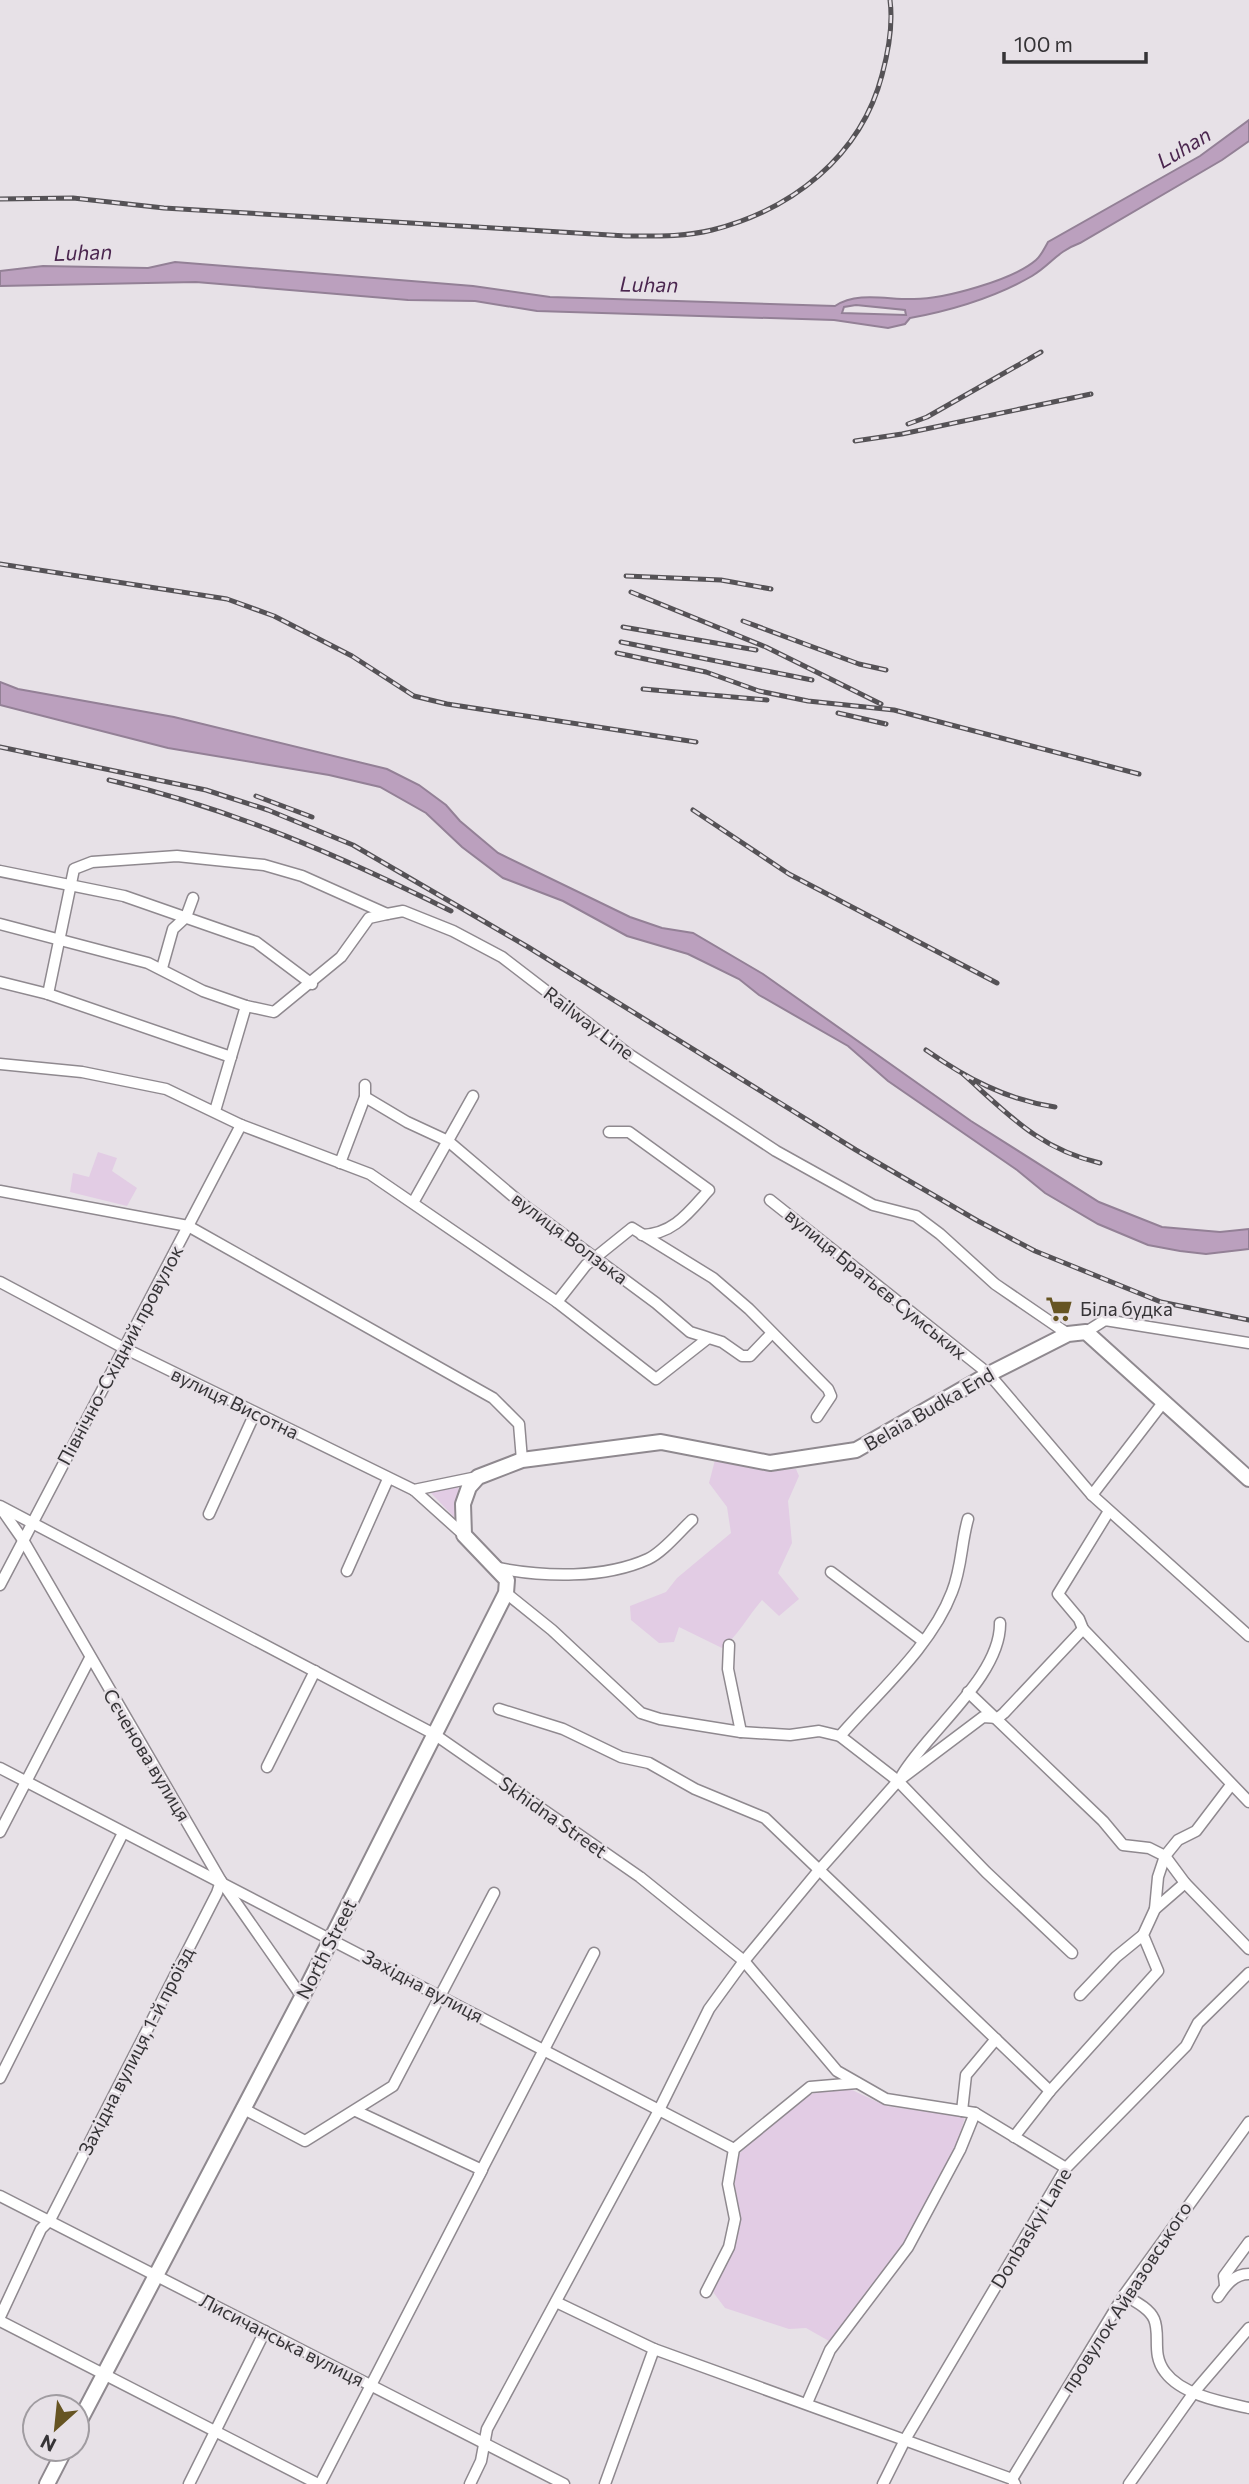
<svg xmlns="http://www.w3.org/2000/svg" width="1249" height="2484" font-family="Commissioner,sans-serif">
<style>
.green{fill:#e2cce4}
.water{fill:#bba0be;stroke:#938096;stroke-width:2;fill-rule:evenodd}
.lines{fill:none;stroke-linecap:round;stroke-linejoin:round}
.street-casing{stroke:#8f898f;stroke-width:13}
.secondary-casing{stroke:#8f898f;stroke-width:18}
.street{stroke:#fff;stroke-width:10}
.secondary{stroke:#fff;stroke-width:14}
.rail-casing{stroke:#555256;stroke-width:5}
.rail{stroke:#e7e1e7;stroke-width:2.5;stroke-dasharray:8;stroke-linecap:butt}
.labels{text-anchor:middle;stroke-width:5;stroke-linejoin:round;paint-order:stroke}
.street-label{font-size:19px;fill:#363437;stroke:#e7e1e7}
.poi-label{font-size:19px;fill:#363437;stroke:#e7e1e7;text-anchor:start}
.water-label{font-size:21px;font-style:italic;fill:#4b264f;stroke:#e7e1e7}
</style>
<rect width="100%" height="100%" fill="#e7e1e7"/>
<g class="green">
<path d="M 98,1152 L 117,1158 L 112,1171 L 137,1188 L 127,1206 L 70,1192 L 73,1173 L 89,1177 Z"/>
<path d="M 715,1460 L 768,1471 L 796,1469 L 799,1476 L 788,1501 L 792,1543 L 778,1573 L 799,1599 L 779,1616 L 762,1600 C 748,1616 738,1636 722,1648 L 679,1627 L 674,1642 L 659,1643 L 631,1620 L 630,1606 L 666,1592 L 677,1578 L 731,1533 L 727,1507 L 709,1483 Z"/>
<path d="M 458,1486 L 459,1491 L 455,1518 L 431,1493 L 437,1489 Z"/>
<path d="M 850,2089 L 886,2106 L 965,2117 L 957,2146 L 918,2216 L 905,2246 L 829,2341 L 806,2328 L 789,2329 L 725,2308 L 713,2292 L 734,2247 L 741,2220 L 734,2180 L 740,2153 L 790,2104 L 821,2090 Z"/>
</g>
<g class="water">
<path d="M 1249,120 L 1249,141 L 1222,160 L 1080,243 C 1056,252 1052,264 1032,276 C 994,298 953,310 910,318 L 905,324 L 888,328 L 834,320 L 537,311 L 475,301 L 408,300 L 196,282 L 0,286 L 0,271 L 43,266 L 148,268 L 175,262 L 473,286 L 550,297 L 835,306 C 858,291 888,300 914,299 C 944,299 1013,280 1036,260 C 1041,256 1045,247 1048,242 L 1200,156 ZM 856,305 L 905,310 L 906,315 L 842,313 L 844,307 Z"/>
<path d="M 0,682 L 18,689 L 174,717 L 387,769 L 419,785 L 446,805 L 460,821 L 498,853 L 630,917 L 662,928 L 693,933 L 763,974 L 971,1121 L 1099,1202 L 1162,1227 L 1220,1232 L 1249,1229 L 1249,1249 L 1206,1254 L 1180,1251 L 1148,1245 L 1098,1224 L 1045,1193 L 1017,1170 L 888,1081 L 848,1046 L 759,995 L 739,979 L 688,954 L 627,936 L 563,901 L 503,878 L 462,847 L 426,813 L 380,787 L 329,775 L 168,748 L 0,705 Z"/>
</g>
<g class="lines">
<g class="street-casing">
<g id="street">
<path d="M 0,871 L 124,896 L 256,942 L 312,984"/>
<path d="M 0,924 L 148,963 L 203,991 L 246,1006 L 274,1012 L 341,957 L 369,918 L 387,914"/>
<path d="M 162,968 L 173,929 L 186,917 L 193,898"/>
<path d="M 0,982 L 48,994 L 231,1057"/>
<path d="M 48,994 L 74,869 L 92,862 L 177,856 L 264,865 L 302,876 L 387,914 L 403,911 L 453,931 L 502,957 L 627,1053 L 776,1151 L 873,1205 L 916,1216 L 940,1234 L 995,1284 L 1068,1334"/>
<path d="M 0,1064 L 82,1072 L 166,1089 L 241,1125 L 370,1174 L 557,1302 L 656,1379 L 707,1339"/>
<path d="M 365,1097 L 407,1122 L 448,1141 L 521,1203 L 656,1303 L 690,1332 L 722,1342 L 742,1356 L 750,1356 L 771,1334"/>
<path d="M 215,1111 L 246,1006"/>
<path d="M 609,1132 L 629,1132 L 709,1190 C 689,1212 674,1234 642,1235"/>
<path d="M 340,1163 L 365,1097 L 365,1085"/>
<path d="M 0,1191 L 188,1226 L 493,1398 L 519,1424 L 522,1460"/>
<path d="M 770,1200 L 989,1374 L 1092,1495 L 1249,1636"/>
<path d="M 414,1201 L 473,1096"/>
<path d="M 0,1282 L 124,1348 L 414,1490 L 477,1477"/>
<path d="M 557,1302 L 586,1265 L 632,1228 L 713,1278 L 749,1309 L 828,1389 L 831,1396 L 817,1417"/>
<path d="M 1086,1332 L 1105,1320 L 1249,1343"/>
<path d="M 414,1490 L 464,1535"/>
<path d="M 1092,1495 L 1162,1404"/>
<path d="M 0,1506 L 434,1734 L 640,1877 L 744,1961 L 837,2071 L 886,2099 L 975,2113 L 1066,2168"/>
<path d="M 0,1507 L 23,1540 L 221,1881 L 302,1997"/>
<path d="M 1109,1511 L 1058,1594 L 1079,1619 L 1083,1629 L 1249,1802"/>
<path d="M 209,1514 L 255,1413"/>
<path d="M 498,1568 C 544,1577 604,1579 648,1559 C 663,1552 679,1532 692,1520"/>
<path d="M 347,1571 L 388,1479"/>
<path d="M 831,1572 L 923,1641"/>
<path d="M 0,1585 L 241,1125"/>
<path d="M 506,1593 L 552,1630 L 641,1713 L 660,1719 L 741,1732 L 790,1735 L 819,1731 L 840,1736 L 898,1781 L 986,1872 L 1072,1953"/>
<path d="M 729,1645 L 728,1669 L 741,1732"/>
<path d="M 968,1692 L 1103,1821 L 1123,1845 L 1149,1848 L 1165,1856 L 1185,1883 L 1249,1949"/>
<path d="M 499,1709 L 563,1729 L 621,1757 L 649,1763 L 695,1789 L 765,1818 L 1050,2091"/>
<path d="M 840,1736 C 878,1692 931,1647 952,1592 C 962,1567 961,1543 968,1519"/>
<path d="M 267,1767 L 315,1671"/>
<path d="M 0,1768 L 734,2149"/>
<path d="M 902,1775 C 928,1731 1001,1676 1000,1623"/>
<path d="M 0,1832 L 90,1658"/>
<path d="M 1155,1909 L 1158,1877 L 1165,1856 L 1178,1840 L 1196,1831 L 1231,1785"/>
<path d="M 1080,1995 L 1116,1957 L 1143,1935"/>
<path d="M 0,2078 L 123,1833"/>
<path d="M 242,2108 L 305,2141 L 393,2086 L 494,1893"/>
<path d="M 962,2111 L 966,2075 L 996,2039"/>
<path d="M 1014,2137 L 1050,2091 L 1158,1971 L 1143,1935 L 1155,1909 L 1185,1883"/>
<path d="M 479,2175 L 594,1953"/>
<path d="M 0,2196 L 564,2484"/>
<path d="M 1225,2285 L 1224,2276 L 1249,2242"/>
<path d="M 706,2292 L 729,2247 L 735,2219 L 728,2184 L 734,2149 L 810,2087 L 857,2083"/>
<path d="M 1124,2295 C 1134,2301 1149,2308 1154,2319 C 1161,2335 1151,2354 1165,2372 C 1182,2395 1222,2402 1249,2408"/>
<path d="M 1218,2297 C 1226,2285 1234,2274 1249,2274"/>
<path d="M 556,2302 L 654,2349 L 1012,2479 L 1015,2484"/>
<path d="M 0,2317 L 41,2229 L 50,2220 L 217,1893 L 221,1881"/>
<path d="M 0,2321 L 318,2484"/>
<path d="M 807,2403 L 830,2350 L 908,2247 L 960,2150 L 975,2113"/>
<path d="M 1012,2479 L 1124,2295 L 1249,2122"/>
<path d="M 189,2484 L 265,2331"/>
<path d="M 320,2484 L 482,2170 L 356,2111"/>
<path d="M 470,2484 L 481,2461 L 487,2429 L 658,2112 L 709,2009 L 744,1961 L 820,1869 L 898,1781 L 983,1717 L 998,1718 L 1004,1713 L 1083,1629"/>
<path d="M 605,2484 L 654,2349"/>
<path d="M 883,2484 L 906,2438 L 1066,2168 L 1186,2046 L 1198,2023 L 1249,1973"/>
<path d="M 1129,2484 L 1195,2391 L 1249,2328"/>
</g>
</g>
<g class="secondary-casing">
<g id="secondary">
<path d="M 77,2426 L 302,1997 L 506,1593 L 507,1580 L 464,1535 L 463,1504 L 469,1487 L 478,1477 L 522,1460 L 661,1442 L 770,1463 L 856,1450 L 989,1374 L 1068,1334 L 1086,1332 L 1249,1479"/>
<path d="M 47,2484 L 65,2449"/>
</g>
</g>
<use href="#street" class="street"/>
<use href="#secondary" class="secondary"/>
<g class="rail-casing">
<g id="rail">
<path d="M 0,199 L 73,198 L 164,208 L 626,236 C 655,236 684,237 712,230 C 792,210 861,156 882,75 C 888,53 893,23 890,0"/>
<path d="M 908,424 L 927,417 L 1041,352"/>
<path d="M 855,441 L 902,434 L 1091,394"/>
<path d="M 0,564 L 227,599 L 274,616 L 352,656 L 414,696 L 447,704 L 696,742"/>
<path d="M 626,576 L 721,580 L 771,589"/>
<path d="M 631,592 L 766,647 L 881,704"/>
<path d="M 743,621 L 859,664 L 886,670"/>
<path d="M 623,627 L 756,650"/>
<path d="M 621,642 L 812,680"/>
<path d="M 617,653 L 706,672 L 759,691 L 808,701 L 894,710 L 1139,774"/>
<path d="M 643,689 L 767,700"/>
<path d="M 838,713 L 886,724"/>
<path d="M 0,747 L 206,790 L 268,810 L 353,845 L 528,947 L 856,1150 L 978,1221 L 1035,1251 L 1161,1302 L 1249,1320"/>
<path d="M 109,780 C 230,808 341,856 451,911"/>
<path d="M 256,796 L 312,817"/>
<path d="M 693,810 L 789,874 L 997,983"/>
<path d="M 926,1050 C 966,1078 1007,1100 1055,1107"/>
<path d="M 963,1074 C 1008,1114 1039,1149 1100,1163"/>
</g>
</g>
<use href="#rail" class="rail"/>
</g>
<defs>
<g id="supermarket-bare" transform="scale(2.1)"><path d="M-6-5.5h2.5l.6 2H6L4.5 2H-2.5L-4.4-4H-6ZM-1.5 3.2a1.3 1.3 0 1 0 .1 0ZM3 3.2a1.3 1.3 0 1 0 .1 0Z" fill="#665422" stroke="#e7e1e7" stroke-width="2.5" paint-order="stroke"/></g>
</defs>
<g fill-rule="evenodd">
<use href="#supermarket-bare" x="1059" y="1309"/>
</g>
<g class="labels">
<g class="street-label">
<text transform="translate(589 1023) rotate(37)" y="7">Railway Line</text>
<text transform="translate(570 1238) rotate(37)" y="7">вулиця Волзька</text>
<text transform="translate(876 1284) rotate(39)" y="7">вулиця Братьєв Сумських</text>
<text transform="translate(120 1355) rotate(-62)" y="7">Північно-Східний провулок</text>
<text transform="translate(235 1403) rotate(26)" y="7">вулиця Висотна</text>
<text transform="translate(929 1409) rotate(-30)" y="7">Belaia Budka End</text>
<text transform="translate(147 1755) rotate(59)" y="7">Сєченова вулиця</text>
<text transform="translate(553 1817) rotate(35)" y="7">Skhidna Street</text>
<text transform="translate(326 1949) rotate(-63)" y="7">North Street</text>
<text transform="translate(423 1986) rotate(28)" y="7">Західна вулиця</text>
<text transform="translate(136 2051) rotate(-63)" y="7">Західна вулиця, 1-й проїзд</text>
<text transform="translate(1031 2228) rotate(-59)" y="7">Donbaskyi Lane</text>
<text transform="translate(1126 2297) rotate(-57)" y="7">провулок Айвазовського</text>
<text transform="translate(282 2340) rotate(27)" y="7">Лисичанська вулиця</text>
</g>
<g class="poi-label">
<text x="1080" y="1316">Біла будка</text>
</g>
<g class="water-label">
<text transform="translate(1184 148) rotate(-31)" y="7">Luhan</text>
<text transform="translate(83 253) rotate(-2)" y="7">Luhan</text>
<text transform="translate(649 285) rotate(1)" y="7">Luhan</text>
</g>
</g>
<g transform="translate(56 2428) rotate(207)"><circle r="33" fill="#e7e1e7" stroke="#a09ca1" stroke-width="2"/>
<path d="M0-5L12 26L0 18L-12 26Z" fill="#665422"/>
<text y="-10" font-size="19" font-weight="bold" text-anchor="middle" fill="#363437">N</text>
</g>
<path d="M1004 52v10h142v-10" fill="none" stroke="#363437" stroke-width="3.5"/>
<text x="1014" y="52" font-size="21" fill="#363437" stroke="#e7e1e7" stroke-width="5" paint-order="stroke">100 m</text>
</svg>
